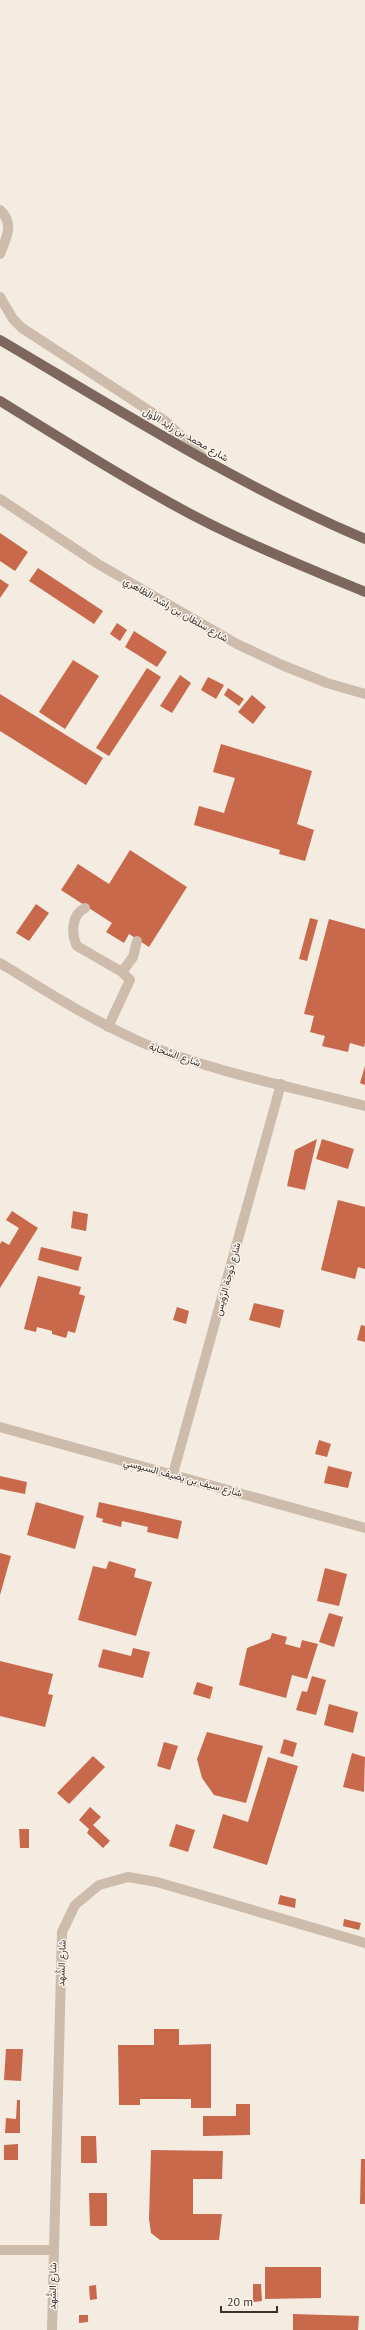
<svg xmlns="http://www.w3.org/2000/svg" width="365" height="2330" font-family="'PT Sans',Vazirmatn,sans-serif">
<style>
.building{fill:#c8694b}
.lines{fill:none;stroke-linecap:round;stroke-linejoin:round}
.service{stroke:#cdbbac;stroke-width:10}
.minor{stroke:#cdbbac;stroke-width:10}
.primary{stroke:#7d675c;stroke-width:10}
.labels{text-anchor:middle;stroke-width:3;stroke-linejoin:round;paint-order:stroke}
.street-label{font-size:10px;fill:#3b302b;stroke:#fbf5ee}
</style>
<rect width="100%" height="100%" fill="#f4ebe1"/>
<g class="building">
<path d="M 0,533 L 28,552 L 15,571 L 0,561 Z"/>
<path d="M 38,568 L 103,611 L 94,624 L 29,581 Z"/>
<path d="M 0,579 L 9,585 L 0,598 Z"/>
<path d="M 117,623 L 127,630 L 120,641 L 110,634 Z"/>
<path d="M 134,631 L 167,652 L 157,667 L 125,647 Z"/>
<path d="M 73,660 L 99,676 L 65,729 L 39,712 Z"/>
<path d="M 147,668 L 161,677 L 109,756 L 96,748 Z"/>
<path d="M 180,675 L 191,683 L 172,713 L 160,706 Z"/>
<path d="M 208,677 L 224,685 L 216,699 L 201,690 Z"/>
<path d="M 228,688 L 244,699 L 239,706 L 224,695 Z"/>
<path d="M 0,694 L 103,758 L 86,785 L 0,731 Z"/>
<path d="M 252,695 L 266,707 L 253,724 L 238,712 Z"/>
<path d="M 221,744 L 312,771 L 297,824 L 314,830 L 305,861 L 279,854 L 280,850 L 194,825 L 199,806 L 224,813 L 235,778 L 213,772 Z"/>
<path d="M 130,850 L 187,887 L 149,947 L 129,934 L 124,943 L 106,932 L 112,923 L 61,890 L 78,864 L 109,884 Z"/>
<path d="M 36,904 L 49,913 L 29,941 L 16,933 Z"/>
<path d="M 310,918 L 318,920 L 307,961 L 299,959 Z"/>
<path d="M 329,919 L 365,929 L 365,1043 L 364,1047 L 350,1043 L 348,1052 L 322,1046 L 325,1036 L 310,1032 L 314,1016 L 304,1014 Z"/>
<path d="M 365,1066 L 365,1085 L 360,1083 Z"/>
<path d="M 317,1139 L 305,1190 L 287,1186 L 295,1150 Z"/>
<path d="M 322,1139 L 354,1149 L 348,1169 L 316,1159 Z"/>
<path d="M 338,1200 L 365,1207 L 365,1269 L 358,1267 L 355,1279 L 321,1270 Z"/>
<path d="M 12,1211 L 38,1228 L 0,1288 L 0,1244 L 2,1241 L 9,1245 L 19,1228 L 6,1220 Z"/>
<path d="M 73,1211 L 88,1214 L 86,1231 L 71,1228 Z"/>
<path d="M 41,1247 L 82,1257 L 78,1271 L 38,1260 Z"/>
<path d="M 38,1276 L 81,1287 L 79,1294 L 85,1296 L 75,1333 L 68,1331 L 66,1338 L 52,1334 L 52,1331 L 37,1327 L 36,1332 L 24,1329 Z"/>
<path d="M 254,1303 L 284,1310 L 280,1328 L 249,1320 Z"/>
<path d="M 177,1307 L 189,1311 L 186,1324 L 173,1320 Z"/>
<path d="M 361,1325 L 365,1326 L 365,1342 L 357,1340 Z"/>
<path d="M 319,1440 L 331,1444 L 327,1457 L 315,1454 Z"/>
<path d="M 328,1466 L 352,1472 L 348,1488 L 324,1483 Z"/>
<path d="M 0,1476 L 27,1482 L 25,1494 L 0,1489 Z"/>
<path d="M 36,1502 L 84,1516 L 75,1549 L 27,1535 Z"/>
<path d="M 99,1502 L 182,1521 L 178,1539 L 147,1532 L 148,1527 L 122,1521 L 121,1527 L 102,1522 L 103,1519 L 96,1517 Z"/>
<path d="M 0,1553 L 11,1556 L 0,1595 Z"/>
<path d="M 109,1561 L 136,1569 L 134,1577 L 152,1582 L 136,1636 L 78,1620 L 93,1566 L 106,1569 Z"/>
<path d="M 325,1568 L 347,1574 L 339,1606 L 317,1601 Z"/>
<path d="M 329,1613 L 343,1617 L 334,1647 L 319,1642 Z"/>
<path d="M 272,1633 L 287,1637 L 285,1644 L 300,1648 L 302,1640 L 318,1644 L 307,1679 L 292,1675 L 286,1698 L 239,1685 L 247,1648 L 270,1639 Z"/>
<path d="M 133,1648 L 150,1652 L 143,1678 L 98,1667 L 103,1649 L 131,1656 Z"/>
<path d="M 0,1661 L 53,1674 L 48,1694 L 53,1695 L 45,1727 L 0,1716 Z"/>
<path d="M 312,1676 L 326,1680 L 316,1715 L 296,1710 L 302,1691 L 307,1692 Z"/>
<path d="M 197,1682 L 213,1687 L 210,1699 L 193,1694 Z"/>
<path d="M 329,1704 L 358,1712 L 353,1733 L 324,1725 Z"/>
<path d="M 207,1732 L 263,1746 L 246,1803 L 214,1795 L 202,1778 L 197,1759 Z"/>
<path d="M 284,1739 L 297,1743 L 293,1757 L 280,1753 Z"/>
<path d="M 164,1742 L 178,1746 L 170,1770 L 157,1766 Z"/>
<path d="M 352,1753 L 365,1757 L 364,1792 L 343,1787 Z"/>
<path d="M 93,1756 L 105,1767 L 69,1804 L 57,1793 Z"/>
<path d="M 268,1757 L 298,1766 L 267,1865 L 213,1848 L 223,1814 L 248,1822 Z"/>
<path d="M 90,1807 L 101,1817 L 93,1825 L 110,1841 L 103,1848 L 87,1833 L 89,1829 L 79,1820 Z"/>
<path d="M 176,1824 L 195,1830 L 188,1852 L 169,1846 Z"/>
<path d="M 19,1829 L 29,1829 L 29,1848 L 20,1848 Z"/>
<path d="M 280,1895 L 296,1899 L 295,1908 L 278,1904 Z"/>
<path d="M 344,1919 L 361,1923 L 359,1930 L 343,1926 Z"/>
<path d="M 154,2029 L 179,2029 L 179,2045 L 211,2044 L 211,2108 L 191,2108 L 191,2099 L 140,2099 L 140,2105 L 119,2105 L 118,2045 L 154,2045 Z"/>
<path d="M 6,2049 L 23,2049 L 21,2081 L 4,2080 Z"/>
<path d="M 17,2100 L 20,2100 L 20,2133 L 5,2133 L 6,2118 L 16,2119 Z"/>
<path d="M 236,2104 L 250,2104 L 250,2135 L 203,2136 L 203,2116 L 236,2116 Z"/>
<path d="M 81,2136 L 96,2136 L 97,2163 L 81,2163 Z"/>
<path d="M 18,2144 L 18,2160 L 4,2160 L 4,2145 Z"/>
<path d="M 151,2150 L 223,2151 L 222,2179 L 193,2179 L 193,2214 L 222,2214 L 219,2240 L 160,2240 L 151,2233 L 149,2219 Z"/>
<path d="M 361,2159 L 365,2159 L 365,2204 L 360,2204 Z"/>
<path d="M 89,2193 L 107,2193 L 107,2226 L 90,2226 Z"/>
<path d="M 265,2267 L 321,2267 L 321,2298 L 265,2299 Z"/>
<path d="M 253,2284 L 261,2284 L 262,2301 L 253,2302 Z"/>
<path d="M 96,2285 L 97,2299 L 90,2300 L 89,2286 Z"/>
<path d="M 293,2314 L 359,2316 L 358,2330 L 293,2330 Z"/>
<path d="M 79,2315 L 88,2315 L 88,2322 L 79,2323 Z"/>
</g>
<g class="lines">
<g class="service">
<path d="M 0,210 C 15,224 6,238 0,254"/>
<path d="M 0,297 L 13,319 L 22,328 L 165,421 L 204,458"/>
<path d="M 85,908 C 71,915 71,934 77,946 L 122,972 L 130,980 L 108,1027"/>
<path d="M 122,972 L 133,957 L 137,941"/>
</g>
<g class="minor">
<path d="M 0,499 L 98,564 L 237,644 L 282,665 L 327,683 L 365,694"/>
<path d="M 0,963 C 47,992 93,1021 143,1043 C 213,1072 292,1087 365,1106"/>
<path d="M 0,1427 L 365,1528"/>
<path d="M 173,1474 L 281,1084"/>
<path d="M 0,2250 L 53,2250"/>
<path d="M 52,2330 L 62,1932 L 75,1905 L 99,1885 L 128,1877 L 157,1882 L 365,1943"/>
</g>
<g class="primary">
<path d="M 0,340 C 119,410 237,485 365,539"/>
<path d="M 0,401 C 57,436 113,472 172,504 C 233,538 300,565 365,592"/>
</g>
</g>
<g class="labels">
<g class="street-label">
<text transform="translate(186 434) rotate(30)" y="4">شارع محمد بن زايد الأول</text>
<text transform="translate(176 609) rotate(30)" y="4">شارع سلطان بن راشد الظاهري</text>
<text transform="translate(175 1054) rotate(19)" y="4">شارع السَّحابة</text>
<text transform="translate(227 1279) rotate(-75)" y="4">شارع دَوحة الرِّوَيس</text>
<text transform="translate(183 1477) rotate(15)" y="4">شارع سيف بن يضيف السبوسي</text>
<text transform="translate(61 1963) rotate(-88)" y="4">شارع الشَّهد</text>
<text transform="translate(52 2286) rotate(-89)" y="4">شارع الشَّهد</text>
</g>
</g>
<path d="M221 2306v6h56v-6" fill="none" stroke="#3b302b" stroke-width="2"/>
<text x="227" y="2306" font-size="12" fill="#3b302b" stroke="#fbf5ee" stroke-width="3" paint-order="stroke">20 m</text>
</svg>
